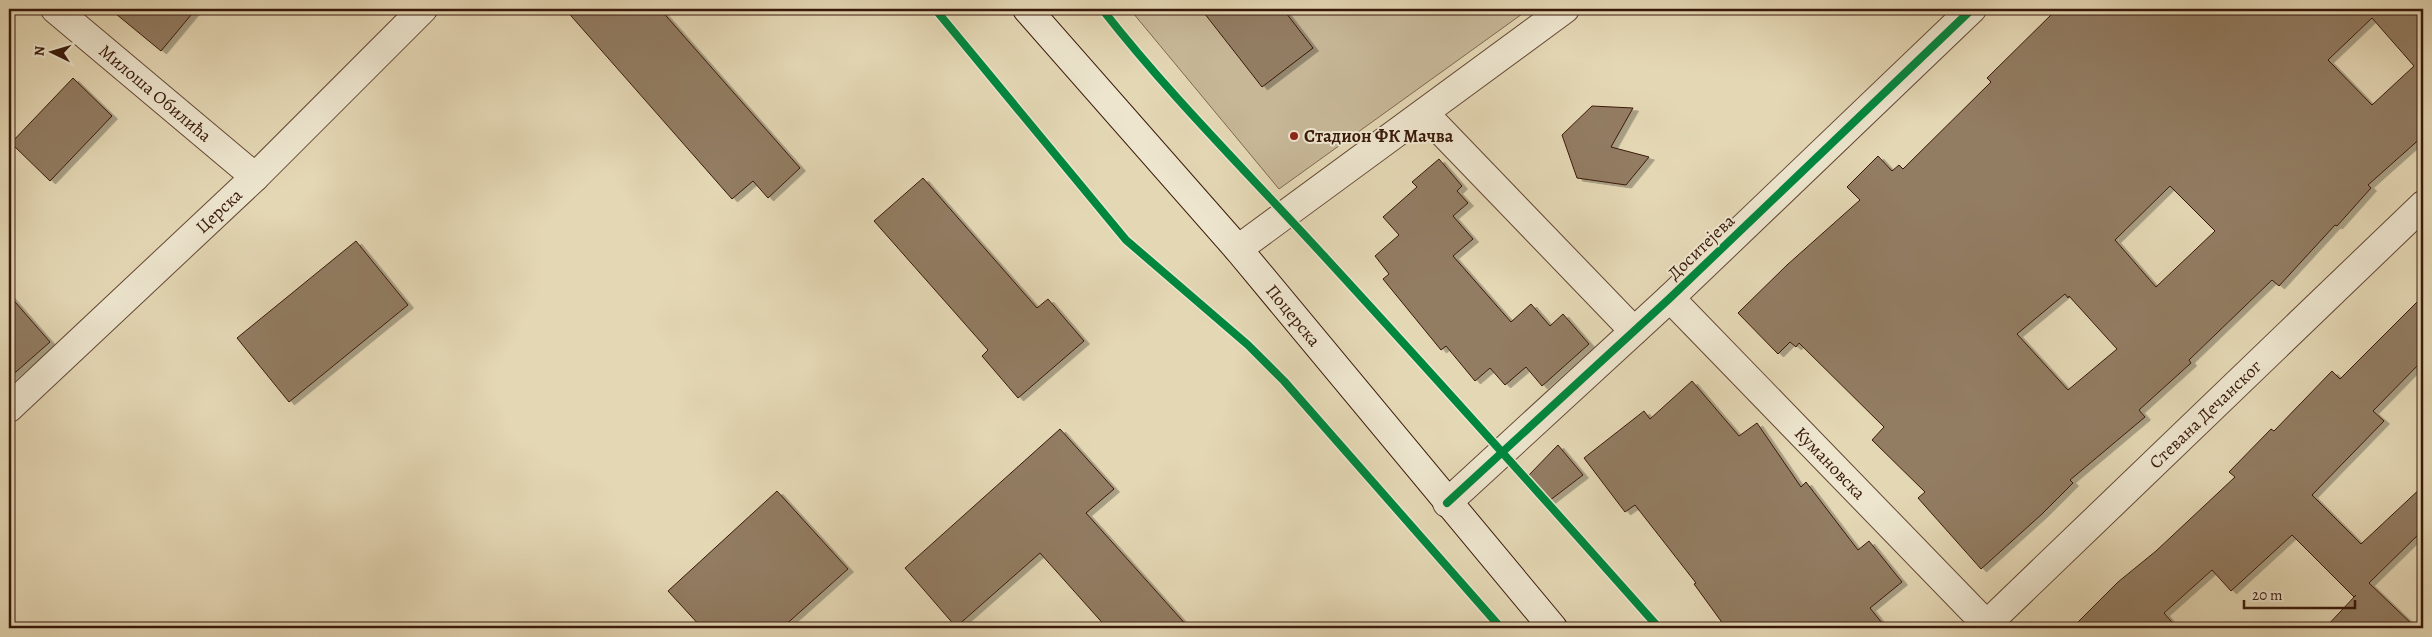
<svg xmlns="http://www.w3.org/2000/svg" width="2432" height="637" font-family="Alegreya,serif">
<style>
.green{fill:#c7b797;stroke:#806850}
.building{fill:#927c62;stroke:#39190a;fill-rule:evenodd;filter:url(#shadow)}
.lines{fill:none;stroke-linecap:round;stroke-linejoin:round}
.street-casing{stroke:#644834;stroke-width:30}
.secondary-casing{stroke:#39190a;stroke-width:30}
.street{stroke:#ede5ce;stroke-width:28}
.secondary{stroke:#ede5ce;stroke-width:28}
.cycleway-casing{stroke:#ede5ce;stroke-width:11}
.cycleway{stroke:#00873e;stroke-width:8}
.poi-dot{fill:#8f2418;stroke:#ede5ce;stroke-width:2}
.labels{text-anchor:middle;stroke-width:4;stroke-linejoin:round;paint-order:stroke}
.street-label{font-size:18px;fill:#39190a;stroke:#ede5ce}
.poi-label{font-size:18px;font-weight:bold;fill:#39190a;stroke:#ede5ce;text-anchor:start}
</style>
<defs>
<filter id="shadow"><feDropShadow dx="5.5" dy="3" stdDeviation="0" flood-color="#0004"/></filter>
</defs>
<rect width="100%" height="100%" fill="#e4d7b4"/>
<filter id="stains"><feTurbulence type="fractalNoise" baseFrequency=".004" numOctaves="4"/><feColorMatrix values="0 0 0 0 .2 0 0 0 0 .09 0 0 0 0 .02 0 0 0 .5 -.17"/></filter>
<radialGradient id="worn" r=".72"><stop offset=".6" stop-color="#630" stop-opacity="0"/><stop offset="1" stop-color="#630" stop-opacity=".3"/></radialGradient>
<path class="green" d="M 1133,9 L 1529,9 L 1279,189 L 1133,13 Z"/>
<g class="building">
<path d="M 110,9 L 196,9 L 161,51 Z"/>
<path d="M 565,9 L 660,9 L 800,168 L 768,198 L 753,181 L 732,199 Z"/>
<path d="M 1201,9 L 1283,9 L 1313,48 L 1262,87 Z"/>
<path d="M 2057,9 L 2423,9 L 2423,136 L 2368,185 L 2371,188 L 2337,226 L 2335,225 L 2279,286 L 2272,280 L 2189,360 L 2191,363 L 2139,410 L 2145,417 L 2070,480 L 2073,483 L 2042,514 L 1981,569 L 1918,498 L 1925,492 L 1872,440 L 1884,427 L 1799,343 L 1796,347 L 1790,342 L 1778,354 L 1738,313 L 1787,265 L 1860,200 L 1847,187 L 1878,156 L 1892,171 L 1899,165 L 1903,169 L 1991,82 L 1987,78 ZM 2372,18 L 2414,66 L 2372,105 L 2328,60 ZM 2170,186 L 2215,231 L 2156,287 L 2115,240 ZM 2065,294 L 2068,298 L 2069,296 L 2117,349 L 2068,390 L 2017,334 Z"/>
<path d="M 73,78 L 112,116 L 50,181 L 11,143 Z"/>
<path d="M 1592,106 L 1633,108 L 1611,147 L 1649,157 L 1626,185 L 1577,178 L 1562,135 Z"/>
<path d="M 1439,159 L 1462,186 L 1457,191 L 1468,203 L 1453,216 L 1473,239 L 1453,256 L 1511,322 L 1531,304 L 1550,326 L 1563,314 L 1589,344 L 1542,386 L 1526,367 L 1505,385 L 1490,368 L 1475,381 L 1446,346 L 1441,350 L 1383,279 L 1389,274 L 1375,256 L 1399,235 L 1383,217 L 1417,187 L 1412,182 Z"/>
<path d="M 923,178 L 1037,308 L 1048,299 L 1084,341 L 1018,398 L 982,356 L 988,350 L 874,221 Z"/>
<path d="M 356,241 L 408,305 L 289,402 L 237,338 Z"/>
<path d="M 9,295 L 50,342 L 9,378 Z"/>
<path d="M 2423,296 L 2423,360 L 2373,411 L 2384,421 L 2312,495 L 2361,544 L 2423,486 L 2423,530 L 2369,583 L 2416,628 L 2325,628 L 2356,595 L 2354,597 L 2292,535 L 2231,591 L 2212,570 L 2164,613 L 2177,628 L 2072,628 L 2118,582 L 2156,551 L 2235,477 L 2229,472 L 2271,429 L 2274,431 L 2332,371 L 2340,379 Z"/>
<path d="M 1692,381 L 1739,436 L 1757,423 L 1801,487 L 1806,482 L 1858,550 L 1869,541 L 1902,582 L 1870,608 L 1886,628 L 1726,628 L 1694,584 L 1696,583 L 1635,505 L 1625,512 L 1584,458 L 1644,411 L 1650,419 Z"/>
<path d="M 1060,429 L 1114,489 L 1086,513 L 1189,628 L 1107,628 L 1040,553 L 956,627 L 905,568 Z"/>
<path d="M 1558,445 L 1583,475 L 1549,501 L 1529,475 Z"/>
<path d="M 777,491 L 848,569 L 782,628 L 702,628 L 668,591 Z"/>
</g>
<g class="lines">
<g class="street-casing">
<g id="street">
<path id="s1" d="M 55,9 L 255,177"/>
<path d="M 1424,113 L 1634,331"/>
<path d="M 1238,249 L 1565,9"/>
<path id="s2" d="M 1670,298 L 1990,628"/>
<path id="s3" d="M 9,408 L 255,177 L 423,9"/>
<path d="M 1447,503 L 1670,298 L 1972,9"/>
<path id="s4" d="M 1986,625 L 2423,205"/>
</g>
</g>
<g class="secondary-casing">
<g id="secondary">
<path id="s5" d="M 1027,9 L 1238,249 L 1553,628"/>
</g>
</g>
<use href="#street" class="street"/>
<use href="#secondary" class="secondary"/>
<g class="cycleway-casing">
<g id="cycleway">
<path d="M 935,9 L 1126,240 L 1248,345 L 1284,381 L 1501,628"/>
<path d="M 1102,9 C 1170,96 1248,173 1323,255 C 1436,378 1548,503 1659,628"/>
<path d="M 1447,503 L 1670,298 L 1972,9"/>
</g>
</g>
<use href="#cycleway" class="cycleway"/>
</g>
<circle class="poi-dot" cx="1294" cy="136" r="5"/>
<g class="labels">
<g class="street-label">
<text dy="6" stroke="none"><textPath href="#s1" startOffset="131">Милоша Обилића</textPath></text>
<text dy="6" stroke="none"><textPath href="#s3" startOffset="288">Церска</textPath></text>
<text transform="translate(1701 247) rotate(-44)" y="6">Доситејева</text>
<text dy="6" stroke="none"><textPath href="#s5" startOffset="406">Поцерска</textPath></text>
<text dy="6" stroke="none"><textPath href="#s4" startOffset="304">Стевана Дечанског</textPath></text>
<text dy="6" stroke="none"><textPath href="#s2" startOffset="230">Кумановска</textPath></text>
</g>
<g class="poi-label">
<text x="1304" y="142">Стадион ФК Мачва</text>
</g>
</g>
<rect width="2432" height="637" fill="none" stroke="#e4d7b4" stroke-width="30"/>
<rect x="10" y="10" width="2412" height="617" fill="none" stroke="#39190a" stroke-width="2.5"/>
<rect x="15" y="15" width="2402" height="607" fill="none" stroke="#39190a"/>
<g transform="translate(52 52) rotate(275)" stroke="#ede5ce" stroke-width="4" paint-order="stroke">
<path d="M0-4L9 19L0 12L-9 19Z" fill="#39190a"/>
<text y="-8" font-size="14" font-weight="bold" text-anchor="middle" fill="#39190a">N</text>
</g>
<path d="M2244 600v8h111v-8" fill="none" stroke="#39190a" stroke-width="2.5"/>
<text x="2252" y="600" font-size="15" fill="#39190a" stroke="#ede5ce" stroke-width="4" paint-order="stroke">20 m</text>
<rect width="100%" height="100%" filter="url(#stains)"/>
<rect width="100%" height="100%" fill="url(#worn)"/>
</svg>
